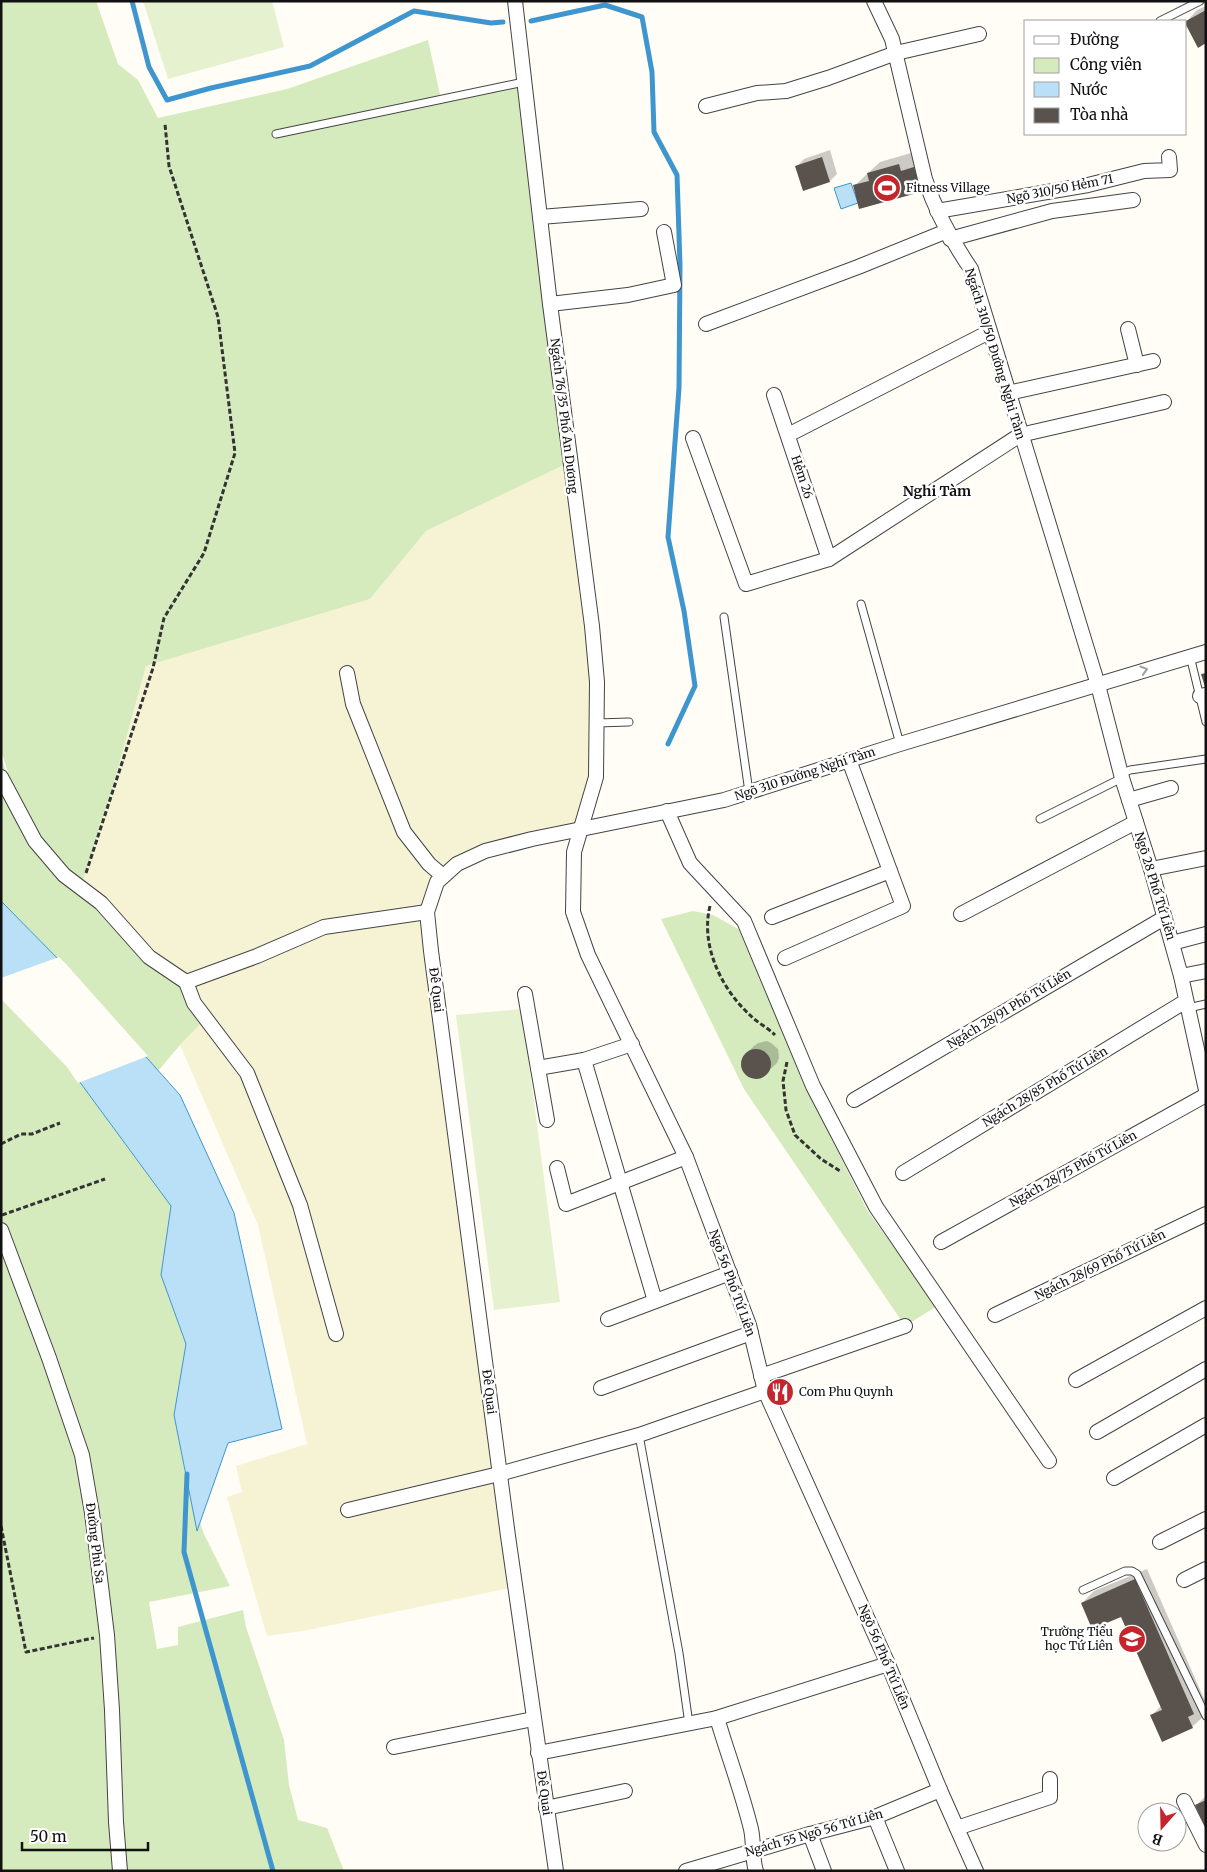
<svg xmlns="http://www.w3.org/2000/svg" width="1207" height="1872" font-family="Merriweather,serif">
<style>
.farmland{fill:#f6f3d4}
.green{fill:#d5ebbd}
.pitch{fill:#e6f2cf}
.water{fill:#b9e0f7;stroke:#3f96cf}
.pier{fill:#fffdf5}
.shadow{fill:#0003}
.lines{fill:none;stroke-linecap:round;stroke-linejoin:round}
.stream{stroke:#3f96cf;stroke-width:5}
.building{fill:#5a524d}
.lane-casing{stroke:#444;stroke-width:9}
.street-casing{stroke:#444;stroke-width:16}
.path{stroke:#333;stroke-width:3;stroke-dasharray:5 2.5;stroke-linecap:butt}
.lane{stroke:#fff;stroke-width:7}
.street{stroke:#fff;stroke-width:14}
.oneway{stroke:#a0a0a0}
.labels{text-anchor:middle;stroke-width:5;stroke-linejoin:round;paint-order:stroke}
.poi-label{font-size:12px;fill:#111;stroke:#fff;text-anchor:start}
.street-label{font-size:12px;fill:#111;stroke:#fff}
.neighbourhood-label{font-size:14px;font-weight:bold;fill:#111;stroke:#fff}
</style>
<rect width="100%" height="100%" fill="#fffdf5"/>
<path class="farmland" d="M 570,462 L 597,682 L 596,777 L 580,829 L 485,851 L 443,876 L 427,912 L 515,1587 L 303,1631 L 267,1636 L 227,1497 L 242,1492 L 236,1466 L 307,1444 L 258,1225 L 180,1045 L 205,1019 L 81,888 L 116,775 L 146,666 L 370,599 L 426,531 Z"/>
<g class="green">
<path d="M 1,1 L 96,1 L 118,64 L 138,80 L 158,118 L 287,89 L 428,40 L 441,99 L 524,82 L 570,462 L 426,531 L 370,599 L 146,666 L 116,775 L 81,887 L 149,957 L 186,982 L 205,1019 L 180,1045 L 158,1071 L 64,965 L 1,901 L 1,756 L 16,805 L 41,798 L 20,804 L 12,785 L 1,750 Z"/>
<path d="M 693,911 L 713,915 L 749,935 L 806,1087 L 867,1210 L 937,1306 L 905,1326 L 744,1089 L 661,919 Z"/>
<path d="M 1,995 L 68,1066 L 171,1206 L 161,1275 L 186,1344 L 174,1415 L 187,1483 L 204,1534 L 230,1586 L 149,1602 L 157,1649 L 178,1645 L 178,1627 L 243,1610 L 246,1627 L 284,1740 L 289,1785 L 298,1820 L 327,1828 L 344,1871 L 1,1871 Z"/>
</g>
<g class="pitch">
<path d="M 143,1 L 272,1 L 284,47 L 168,79 Z"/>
<path d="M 522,1009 L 560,1302 L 494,1310 L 456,1015 Z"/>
</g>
<g class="water">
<path d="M 851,183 L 858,203 L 841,209 L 834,188 Z"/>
<path d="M 1,901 L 64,965 L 180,1095 L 234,1213 L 282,1429 L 228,1443 L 197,1531 L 174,1415 L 186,1344 L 161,1275 L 171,1206 L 68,1066 L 1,995 Z"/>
</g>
<path class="pier" d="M 59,957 L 66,964 L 148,1056 L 78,1083 L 67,1067 L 1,999 L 1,978 Z"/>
<g class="shadow">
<path d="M 1206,6 L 1206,41 L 1198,46 L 1186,22 L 1197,10 Z"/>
<path d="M 830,150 L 837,174 L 830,181 L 804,189 L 797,166 L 804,159 Z"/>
<path d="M 911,153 L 913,160 L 926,157 L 932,179 L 920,191 L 854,186 L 880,162 Z"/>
<path d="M 767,1041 L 771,1043 L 778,1049 L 779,1058 L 777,1063 L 762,1077 L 753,1077 L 745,1072 L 742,1063 L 746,1054 L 754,1046 L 758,1043 Z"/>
<path d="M 1147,1569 L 1205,1701 L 1200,1707 L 1204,1716 L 1192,1727 L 1151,1716 L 1161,1706 L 1121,1615 L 1082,1603 L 1094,1591 Z"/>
<path d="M 1206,1796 L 1206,1826 L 1196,1805 Z"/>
</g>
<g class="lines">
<g class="stream">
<path d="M 132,1 L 149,67 L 167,100 L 211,88 L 310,66 L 414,11 L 491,23 L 503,22"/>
<path d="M 531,21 L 605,5 L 642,17 L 652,72 L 654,132 L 677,175 L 680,265 L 679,388 L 668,537 L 684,611 L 695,686 L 668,744"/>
<path d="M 187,1474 L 184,1552 L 273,1871"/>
</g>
</g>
<g class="building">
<path d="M 1206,10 L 1206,43 L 1198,48 L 1186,25 L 1186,21 Z"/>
<path d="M 822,157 L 830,182 L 803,191 L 795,166 Z"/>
<path d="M 899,164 L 901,171 L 914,167 L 921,192 L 859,209 L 853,185 L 869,181 L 867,173 Z"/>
<path d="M 1206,673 L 1206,687 L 1205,687 L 1201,674 Z"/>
<circle cx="756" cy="1064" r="15"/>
<path d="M 1135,1579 L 1194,1714 L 1188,1717 L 1193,1728 L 1162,1742 L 1150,1715 L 1162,1710 L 1121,1617 L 1092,1629 L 1081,1603 Z"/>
<path d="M 1206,1800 L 1206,1829 L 1195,1805 Z"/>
</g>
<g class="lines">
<g class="lane-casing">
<g id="lane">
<path d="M 1160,21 L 1200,1"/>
<path d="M 276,134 L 524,82"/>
<path d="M 861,604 L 900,744"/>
<path d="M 724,617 L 749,792"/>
<path d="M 1190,656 L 1206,722"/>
<path d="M 597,723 L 629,722"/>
<path d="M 1121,774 L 1130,770 L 1206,759"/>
<path d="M 1040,819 L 1122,778"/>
<path d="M 1188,1008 L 1206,1004"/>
<path d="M 639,1435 L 679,1653 L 689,1724"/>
<path d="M 1083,1590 L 1125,1571 L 1132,1571 L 1137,1574 L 1206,1716"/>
</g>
</g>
<g class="street-casing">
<g id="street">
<path d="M 515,1 L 550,304 L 592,626 L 597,682 L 596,777 L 574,852 L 573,912 L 588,955 L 686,1157 L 749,1325 L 765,1391 L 888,1664 L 940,1790 L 976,1871"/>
<path d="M 874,1 L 892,39 L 925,179 C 936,212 951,240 971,269 L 1098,685 L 1122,778 L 1151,869 L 1181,976 L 1206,1090"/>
<path d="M 706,106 L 757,93 L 786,91 L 828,78 L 896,53 L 979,34"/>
<path d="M 937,211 L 1088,185 L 1144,171 L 1170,170 L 1169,157"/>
<path d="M 540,217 L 641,209"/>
<path d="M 950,239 L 1052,211 L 1133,200"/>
<path d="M 550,304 L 628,295 L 674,285 L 664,232"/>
<path d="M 706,324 L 858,267 L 947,231"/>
<path d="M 1128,329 L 1137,365"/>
<path d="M 1008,393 L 1153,361"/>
<path d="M 774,395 L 829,559"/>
<path d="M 788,435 L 989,332"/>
<path d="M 693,438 L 746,584 L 829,559 L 1020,435 L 1164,402"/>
<path d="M 347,673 L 353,704 L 404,832 L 429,864 L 443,876"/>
<path d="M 1200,696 L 1206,695"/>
<path d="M 1,777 L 35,841 L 64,875 L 101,903 L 149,957 L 186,982 L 194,1003 L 247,1073 L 300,1205 L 336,1334"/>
<path d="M 1129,800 L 1171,788"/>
<path d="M 667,811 L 690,863 L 744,921 L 813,1086 L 876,1207 L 1049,1461"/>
<path d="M 1151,869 L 1206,858"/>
<path d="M 961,914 L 1136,822"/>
<path d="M 772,917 L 890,871"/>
<path d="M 1172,943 L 1206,934"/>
<path d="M 785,958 L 903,906 L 849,760"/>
<path d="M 1181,976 L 1206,971"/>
<path d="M 186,982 L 257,956 L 324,927 L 427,912"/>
<path d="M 525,994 L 547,1120"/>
<path d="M 584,1060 L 655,1301"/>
<path d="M 538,1068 L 584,1060 L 632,1044"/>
<path d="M 854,1100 L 1164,918"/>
<path d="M 557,1168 L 566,1204 L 686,1157"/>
<path d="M 903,1173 L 1186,1001"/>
<path d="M 1,1230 L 49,1358 L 82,1455 L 92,1513 L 107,1635 L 112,1710 L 116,1822 L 120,1871"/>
<path d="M 941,1242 L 1206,1095"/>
<path d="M 995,1315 L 1206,1214"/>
<path d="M 608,1319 L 730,1273"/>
<path d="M 761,1376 L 905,1326"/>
<path d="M 1076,1380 L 1206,1308"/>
<path d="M 601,1388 L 751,1333"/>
<path d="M 1097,1432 L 1206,1369"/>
<path d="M 1114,1478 L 1206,1425"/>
<path d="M 348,1510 L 499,1474 L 639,1435 L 765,1391"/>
<path d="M 1160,1542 L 1206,1519"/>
<path d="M 1184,1580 L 1206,1569"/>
<path d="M 717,1718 C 728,1755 742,1792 751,1829 C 754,1842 752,1860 756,1871"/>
<path d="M 394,1747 L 533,1719"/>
<path d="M 538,1753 L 717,1718 L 888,1664"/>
<path d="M 1184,1801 L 1206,1845"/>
<path d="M 546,1808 L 625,1791"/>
<path d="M 875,1817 L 897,1871"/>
<path d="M 957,1828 L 1050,1797 L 1050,1779"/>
<path d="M 810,1834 L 824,1871"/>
<path d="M 556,1871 L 508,1536 L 431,951 L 427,912 L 437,882 L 457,864 L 485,851 L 532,839 L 724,800 L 900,744 L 1206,652"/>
<path d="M 686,1871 L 810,1834 L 875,1817 L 940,1790"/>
</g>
</g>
<g class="path">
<path d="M 86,873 L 153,668 L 164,618 L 204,553 L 235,453 L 218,317 L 169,166 L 165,124"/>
<path d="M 710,906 C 700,946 722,990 751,1016 C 758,1023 768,1028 775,1035"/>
<path d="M 787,1062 L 783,1081 L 786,1110 L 795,1135 L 821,1159 L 840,1171"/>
<path d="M 1,1144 L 21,1134 L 32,1134 L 60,1123"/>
<path d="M 2,1215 L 105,1179"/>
<path d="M 1,1526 L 26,1652 L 94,1638"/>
</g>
<use href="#lane" class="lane"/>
<use href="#street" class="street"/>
</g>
<defs><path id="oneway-chevron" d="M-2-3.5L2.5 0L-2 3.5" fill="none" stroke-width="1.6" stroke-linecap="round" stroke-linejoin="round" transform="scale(1.25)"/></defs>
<use class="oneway" href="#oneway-chevron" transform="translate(1144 670) rotate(-17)"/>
<defs>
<g id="stadium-disc" transform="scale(1.4375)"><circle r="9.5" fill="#c4262e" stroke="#fff"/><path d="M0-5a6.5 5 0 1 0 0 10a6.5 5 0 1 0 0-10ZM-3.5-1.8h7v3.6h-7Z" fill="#fff"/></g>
<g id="restaurant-disc" transform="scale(1.4375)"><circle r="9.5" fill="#c4262e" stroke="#fff"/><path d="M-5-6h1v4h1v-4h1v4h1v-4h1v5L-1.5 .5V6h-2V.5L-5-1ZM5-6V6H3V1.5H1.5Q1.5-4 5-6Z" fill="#fff"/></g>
<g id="school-disc" transform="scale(1.4375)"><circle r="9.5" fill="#c4262e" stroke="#fff"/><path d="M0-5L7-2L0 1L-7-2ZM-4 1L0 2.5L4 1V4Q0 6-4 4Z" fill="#fff"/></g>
</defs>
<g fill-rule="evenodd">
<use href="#stadium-disc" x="887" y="188"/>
<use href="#restaurant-disc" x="780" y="1392"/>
<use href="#school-disc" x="1132" y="1639"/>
</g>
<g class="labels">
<g class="poi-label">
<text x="906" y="192">Fitness Village</text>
<text x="799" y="1396">Com Phu Quynh</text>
<text x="1113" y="1636" text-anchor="end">Trường Tiểu<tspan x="1113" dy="14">học Tứ Liên</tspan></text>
</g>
<g class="street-label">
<text transform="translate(1060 189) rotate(-11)" y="4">Ngõ 310/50 Hẻm 71</text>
<text transform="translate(995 354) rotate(73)" y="4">Ngách 310/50 Đường Nghi Tàm</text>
<text transform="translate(564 416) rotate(83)" y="4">Ngách 76/35 Phố An Dương</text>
<text transform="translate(802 477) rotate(72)" y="4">Hẻm 26</text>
<text transform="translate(805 774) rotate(-18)" y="4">Ngõ 310 Đường Nghi Tàm</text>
<text transform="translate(1155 886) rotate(73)" y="4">Ngõ 28 Phố Tứ Liên</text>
<text transform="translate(436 990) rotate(83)" y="4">Đê Quai</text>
<text transform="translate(1009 1009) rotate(-31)" y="4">Ngách 28/91 Phố Tứ Liên</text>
<text transform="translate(1045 1087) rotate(-31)" y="4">Ngách 28/85 Phố Tứ Liên</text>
<text transform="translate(1073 1169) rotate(-29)" y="4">Ngách 28/75 Phố Tứ Liên</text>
<text transform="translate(1100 1265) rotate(-26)" y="4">Ngách 28/69 Phố Tứ Liên</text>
<text transform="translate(732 1283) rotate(70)" y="4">Ngõ 56 Phố Tứ Liên</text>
<text transform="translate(489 1392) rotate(83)" y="4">Đê Quai</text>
<text transform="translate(95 1543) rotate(83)" y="4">Đường Phù Sa</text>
<text transform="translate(884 1657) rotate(67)" y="4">Ngõ 56 Phố Tứ Liên</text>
<text transform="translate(544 1793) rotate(82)" y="4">Đê Quai</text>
<text transform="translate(814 1833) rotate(-16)" y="4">Ngách 55 Ngõ 56 Tứ Liên</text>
</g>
<g class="neighbourhood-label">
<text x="937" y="496">Nghi Tàm</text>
</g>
</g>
<rect width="1207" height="1872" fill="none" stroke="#111111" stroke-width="5"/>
<rect x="1024" y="20" width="162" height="115" fill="#ffffff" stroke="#a0a0a0"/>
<rect x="1034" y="36" width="25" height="8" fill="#ffffff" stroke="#a0a0a0"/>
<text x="1070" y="45" font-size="15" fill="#111111">Đường</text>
<rect x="1034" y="58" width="25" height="15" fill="#d5ebbd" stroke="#a0a0a0"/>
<text x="1070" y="70" font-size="15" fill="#111111">Công viên</text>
<rect x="1034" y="82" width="25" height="15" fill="#b9e0f7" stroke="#a0a0a0"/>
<text x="1070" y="95" font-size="15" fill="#111111">Nước</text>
<rect x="1034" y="108" width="25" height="15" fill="#5a524d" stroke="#a0a0a0"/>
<text x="1070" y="120" font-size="15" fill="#111111">Tòa nhà</text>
<g transform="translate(1162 1827) rotate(200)"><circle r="24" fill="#ffffff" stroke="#a0a0a0"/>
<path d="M0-4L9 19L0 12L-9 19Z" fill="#c4262e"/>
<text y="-8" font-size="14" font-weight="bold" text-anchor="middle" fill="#111111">B</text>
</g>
<path d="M22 1842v8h126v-8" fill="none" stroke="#111111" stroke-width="2.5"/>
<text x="30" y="1842" font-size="15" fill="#111111" stroke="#ffffff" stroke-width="4" paint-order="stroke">50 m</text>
</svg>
